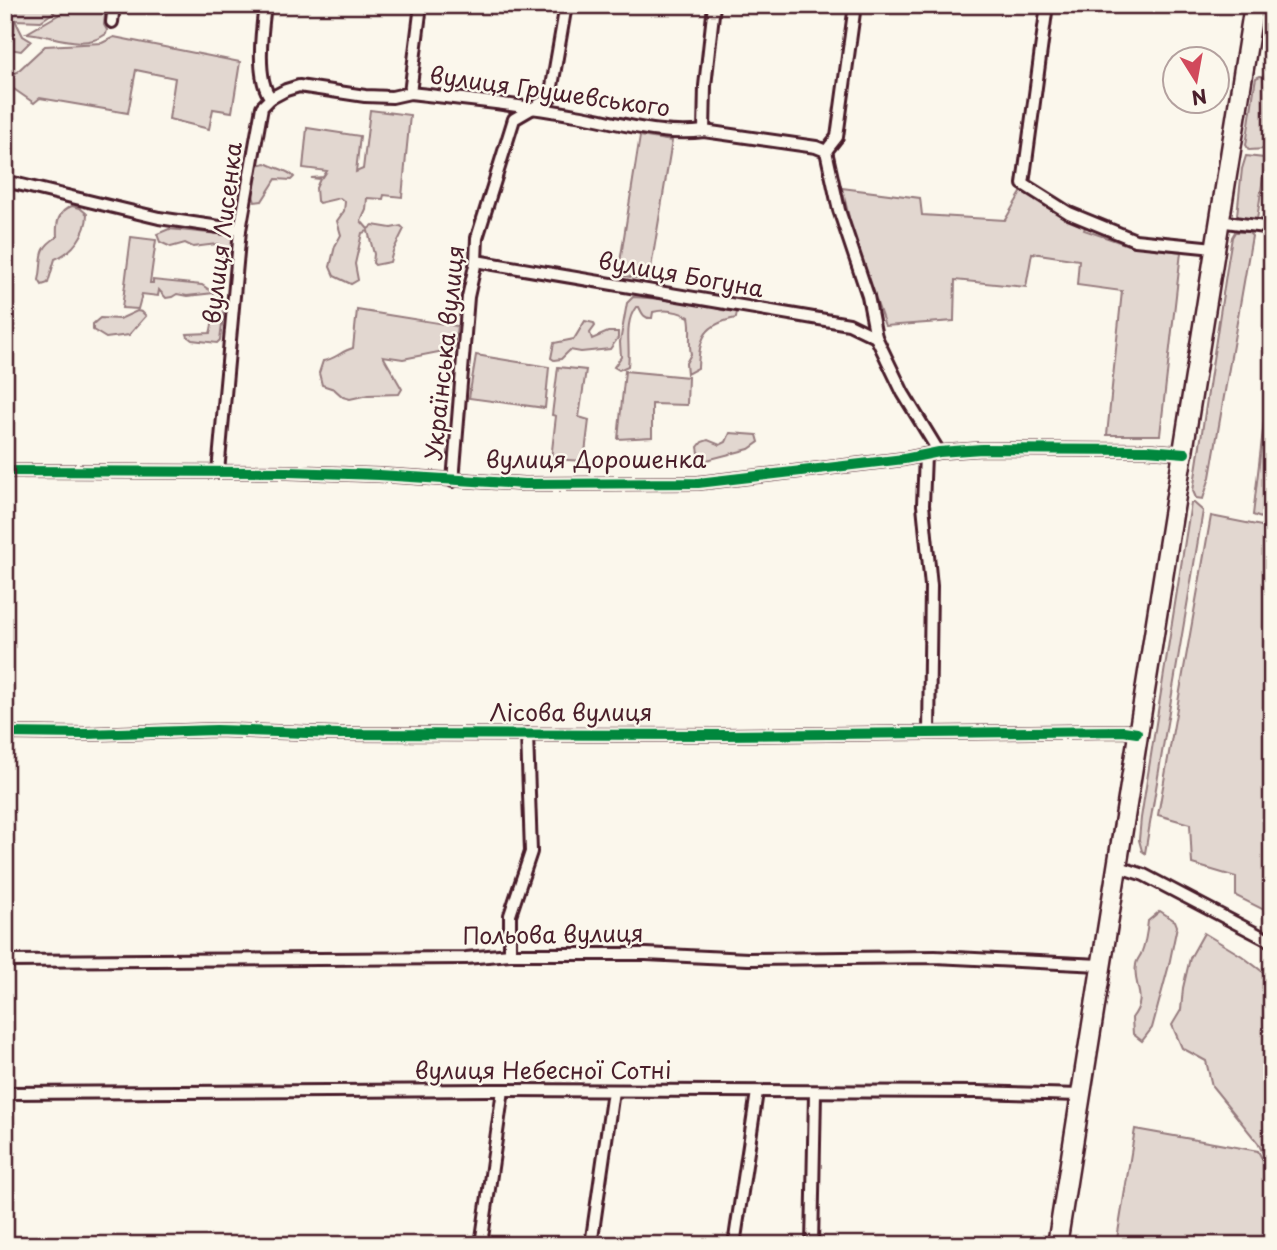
<svg xmlns="http://www.w3.org/2000/svg" width="1277" height="1250" font-family="'Playpen Sans',sans-serif">
<style>
.green{fill:#e2d7d0;stroke:#967b7e;stroke-width:2}
.lines{fill:none;stroke-linecap:round;stroke-linejoin:round}
.minor-casing{stroke:#4a1f2b;stroke-width:16}
.primary-casing{stroke:#4a1f2b;stroke-width:23}
.minor{stroke:#fbf7ec;stroke-width:10}
.primary{stroke:#fbf7ec;stroke-width:18}
.cycleway-casing{stroke:#fbf7ec;stroke-width:15}
.cycleway{stroke:#00873e;stroke-width:10}
.labels{text-anchor:middle;stroke-width:5;stroke-linejoin:round;paint-order:stroke}
.street-label{font-size:23px;fill:#4a1f2b;stroke:#fbf7ec}
</style>
<rect width="100%" height="100%" fill="#fbf7ec"/>
<filter id="ink" filterUnits="userSpaceOnUse"><feTurbulence type="fractalNoise" baseFrequency=".0143" numOctaves="2"/><feDisplacementMap in="SourceGraphic" scale="14" xChannelSelector="R" yChannelSelector="G"/><feConvolveMatrix kernelMatrix="1 2 1 2 8 2 1 2 1" color-interpolation-filters="sRGB"/></filter>
<g filter="url(#ink)">
<g class="green">
<path d="M 5,5 L 64,5 L 41,21 L 15,20 L 23,36 L 31,41 L 21,51 L 10,49 L 5,53 Z"/>
<path d="M 71,5 L 106,5 L 104,25 L 107,30 L 106,34 C 83,51 52,35 27,33 L 65,11 Z"/>
<path d="M 114,37 L 240,62 L 232,112 L 213,109 L 209,129 L 169,119 L 175,78 L 136,70 L 128,113 L 40,98 L 34,103 L 5,83 L 45,46 L 102,43 Z"/>
<path d="M 1260,76 L 1266,77 L 1272,81 C 1272,103 1273,128 1266,149 L 1249,150 L 1246,145 L 1255,83 L 1256,78 Z"/>
<path d="M 370,110 L 410,115 L 402,197 L 384,195 L 383,199 L 367,198 L 366,210 L 361,221 L 368,229 L 373,225 L 391,228 L 401,226 L 404,229 L 393,251 L 390,262 L 375,265 L 373,263 L 374,254 L 368,231 L 362,233 L 355,264 L 358,280 L 351,284 L 334,276 L 330,267 L 335,246 L 341,235 L 337,221 L 344,211 L 345,202 L 340,198 L 319,203 L 317,201 L 316,188 L 320,179 L 311,178 L 323,177 L 327,171 L 303,168 L 307,128 L 360,136 L 356,172 L 363,169 Z"/>
<path d="M 640,136 L 672,141 L 649,280 L 618,275 Z"/>
<path d="M 1246,156 L 1264,158 L 1265,163 L 1257,220 L 1240,218 L 1237,215 L 1242,169 Z"/>
<path d="M 266,163 C 276,169 287,169 294,177 L 291,180 L 276,179 L 262,201 L 255,202 C 251,192 251,175 257,165 Z"/>
<path d="M 842,188 L 920,198 L 922,215 L 1005,220 L 1022,191 L 1086,225 L 1084,230 L 1128,245 L 1181,252 L 1160,435 L 1107,435 L 1122,291 L 1077,285 L 1079,260 L 1032,253 L 1026,287 L 955,280 L 954,321 L 885,326 L 852,230 Z"/>
<path d="M 72,206 L 80,208 L 87,214 C 87,233 73,252 55,259 L 48,283 L 42,285 L 39,280 C 44,259 36,250 57,237 C 56,223 58,211 72,206 Z"/>
<path d="M 169,229 L 229,235 L 234,242 L 230,263 L 227,263 L 219,254 L 220,246 L 217,244 L 193,247 L 185,243 L 171,247 L 160,242 L 157,234 Z"/>
<path d="M 1235,232 L 1248,232 L 1252,236 L 1210,477 L 1203,499 L 1196,498 L 1193,491 L 1228,261 L 1232,237 Z"/>
<path d="M 131,237 L 156,240 L 150,283 L 153,283 L 153,280 L 202,285 L 214,293 L 187,296 L 177,294 L 172,297 L 166,298 L 159,290 L 158,296 L 142,294 L 138,309 L 122,308 Z"/>
<path d="M 219,293 L 225,301 L 220,340 L 217,343 L 192,340 L 188,337 L 187,334 L 210,333 C 215,320 210,305 219,293 Z"/>
<path d="M 633,297 L 692,301 L 722,310 L 737,312 L 736,318 C 705,324 699,337 698,368 L 687,374 L 686,363 L 691,354 C 688,341 692,330 689,317 C 678,311 665,309 653,312 L 652,318 C 644,319 642,313 639,307 L 636,307 C 623,324 631,347 628,366 L 619,370 L 614,367 L 621,357 L 620,342 L 627,303 Z"/>
<path d="M 357,310 L 457,326 L 454,349 L 403,359 L 383,356 L 402,389 L 399,394 L 368,395 L 350,399 L 343,397 L 334,389 L 322,385 L 319,373 L 323,361 C 336,359 341,351 353,348 Z"/>
<path d="M 137,311 L 142,312 L 146,316 L 129,335 L 106,338 L 93,330 L 93,324 L 100,318 L 120,319 Z"/>
<path d="M 585,321 L 594,323 L 595,326 L 590,333 L 592,339 L 608,332 L 618,332 L 618,338 L 610,349 L 581,352 L 570,350 L 561,359 L 554,360 L 551,358 L 554,343 L 574,339 Z"/>
<path d="M 1272,354 L 1272,522 L 1253,515 Z"/>
<path d="M 476,355 L 549,367 L 545,408 L 469,398 Z"/>
<path d="M 558,367 L 586,370 L 579,417 L 589,420 L 584,461 L 551,459 L 556,416 L 552,415 Z"/>
<path d="M 625,371 L 688,377 L 687,405 L 652,404 L 652,437 L 618,439 Z"/>
<path d="M 730,433 L 757,435 L 759,442 L 749,449 L 707,460 L 699,453 L 698,447 L 702,442 L 708,440 L 720,445 L 726,442 Z"/>
<path d="M 1191,503 L 1194,503 L 1203,511 L 1145,853 L 1142,851 L 1139,840 L 1141,818 Z"/>
<path d="M 1211,516 L 1272,528 L 1272,914 L 1236,896 L 1236,877 L 1192,864 L 1190,824 L 1158,815 Z"/>
<path d="M 1160,911 L 1175,921 L 1177,926 L 1169,965 L 1152,1028 L 1142,1041 L 1133,1034 L 1132,1018 C 1149,996 1132,987 1136,965 C 1136,961 1139,958 1141,954 C 1145,944 1147,933 1148,921 Z"/>
<path d="M 1204,933 L 1242,956 L 1263,972 L 1272,975 L 1272,1171 L 1258,1143 L 1212,1086 L 1206,1061 L 1182,1048 L 1172,1025 L 1181,1010 L 1183,988 L 1190,958 Z"/>
<path d="M 1135,1129 L 1258,1151 L 1272,1177 L 1272,1245 L 1116,1245 Z"/>
</g>
<g class="lines">
<g class="minor-casing">
<g id="minor">
<path d="M 1047,5 L 1023,184 L 1069,213 L 1135,240 L 1214,248"/>
<path d="M 112,22 L 114,5"/>
<path d="M 410,93 L 421,5"/>
<path d="M 271,98 L 286,90 L 299,86 L 365,96 L 392,97 L 410,93 C 465,99 521,105 576,115 C 617,122 663,137 704,131 L 816,147 L 826,151"/>
<path d="M 704,131 L 705,86 L 714,5"/>
<path d="M 826,151 L 839,210 L 868,296 L 876,337 L 903,393 L 939,452"/>
<path d="M 826,151 L 837,137 L 855,5"/>
<path d="M 5,181 L 159,218 L 240,230"/>
<path d="M 1218,221 L 1272,228"/>
<path d="M 476,261 L 849,324 L 876,337"/>
<path d="M 925,455 L 923,505 L 931,586 L 929,733"/>
<path d="M 5,471 L 288,472 L 379,475 L 524,484 L 698,483 L 904,459 L 939,452 L 982,449 L 1147,450 L 1185,453"/>
<path d="M 218,472 L 240,230 L 262,107 L 271,98 C 255,80 262,29 265,5"/>
<path d="M 453,481 L 468,297 L 476,261 L 477,238 L 514,119 L 550,98 L 566,5"/>
<path d="M 5,733 L 86,734 L 216,730 L 339,734 L 723,735 L 1123,731 L 1137,733"/>
<path d="M 1116,866 L 1144,875 L 1272,942"/>
<path d="M 510,954 L 510,915 L 531,852 L 527,734"/>
<path d="M 5,961 L 466,958 L 510,954 L 646,954 L 748,959 L 935,957 L 1100,965"/>
<path d="M 5,1093 L 493,1090 L 978,1092 L 1080,1095"/>
<path d="M 481,1245 L 503,1090"/>
<path d="M 591,1245 L 613,1091"/>
<path d="M 734,1245 L 757,1092"/>
<path d="M 812,1245 L 815,1093"/>
</g>
</g>
<g class="primary-casing">
<path id="primary" d="M 1057,1245 L 1254,5"/>
</g>
<use href="#minor" class="minor"/>
<use href="#primary" class="primary"/>
<g class="cycleway-casing">
<g id="cycleway">
<path d="M 5,471 L 288,472 L 379,475 L 524,484 L 698,483 L 904,459 L 939,452 L 982,449 L 1147,450 L 1185,453"/>
<path d="M 5,733 L 86,734 L 216,730 L 339,734 L 723,735 L 1123,731 L 1137,733"/>
</g>
</g>
<use href="#cycleway" class="cycleway"/>
</g>
</g>
<g class="labels">
<g class="street-label">
<text transform="translate(550 92) rotate(8)" y="8">вулиця Грушевського</text>
<text transform="translate(223 233) rotate(-83)" y="8">вулиця Лисенка</text>
<text transform="translate(681 275) rotate(10)" y="8">вулиця Богуна</text>
<text transform="translate(445 353) rotate(-84)" y="8">Українська вулиця</text>
<text x="596" y="468">вулиця Дорошенка</text>
<text x="571" y="721">Лісова вулиця</text>
<text transform="translate(553 935) rotate(-1)" y="8">Польова вулиця</text>
<text x="543" y="1079">вулиця Небесної Сотні</text>
</g>
</g>
<rect width="1277" height="1250" fill="none" stroke="#fbf7ec" stroke-width="28"/>
<rect x="14" y="14" width="1249" height="1222" fill="none" stroke="#4a1f2b" stroke-width="2.5" filter="url(#ink)"/>
<g transform="translate(1196 80) rotate(169)"><circle r="33" fill="#fbf7ec" stroke="#b4a19f" stroke-width="2"/>
<path d="M0-5L12 26L0 18L-12 26Z" fill="#d1495b"/>
<text y="-10" font-size="19" font-weight="bold" text-anchor="middle" fill="#4a1f2b">N</text>
</g>
</svg>
